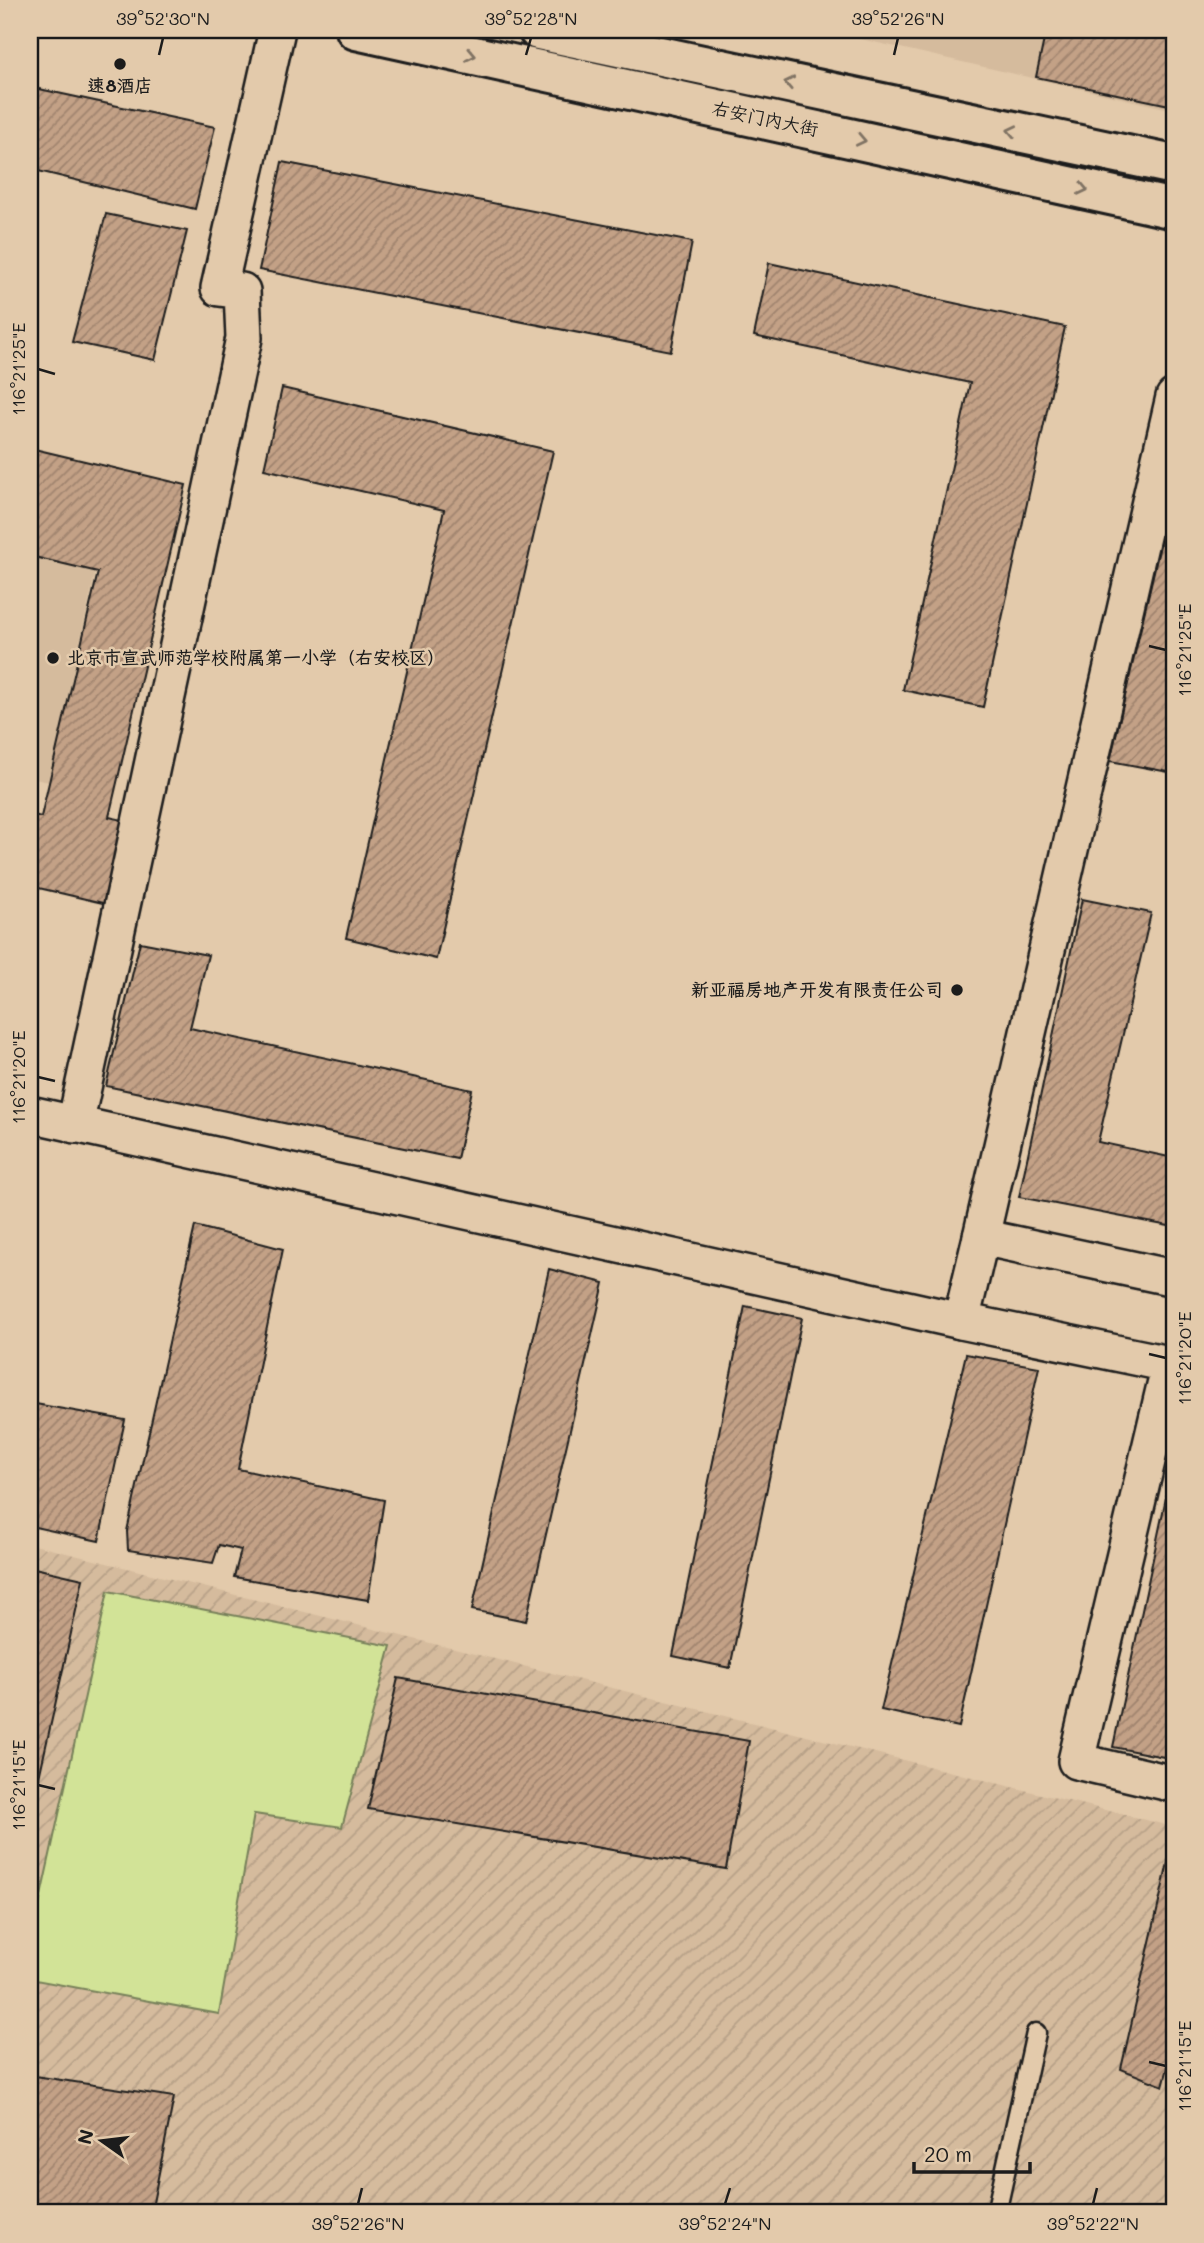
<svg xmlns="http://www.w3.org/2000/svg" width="1204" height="2243" font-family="Mali,'LXGW WenKai TC',sans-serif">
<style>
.built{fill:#d5bb9d}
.industrial{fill:url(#industrial-furrows)}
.grass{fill:#d2e397;stroke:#77805a;stroke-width:2}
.building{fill:url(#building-hatch);stroke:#1c1c1c;stroke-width:2}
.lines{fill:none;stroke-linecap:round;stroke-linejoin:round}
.lane-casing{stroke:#1c1c1c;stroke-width:23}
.street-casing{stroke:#1c1c1c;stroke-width:40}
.secondary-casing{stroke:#1c1c1c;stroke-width:44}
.lane{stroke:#e3caab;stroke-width:18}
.street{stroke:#e3caab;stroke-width:35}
.secondary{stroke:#e3caab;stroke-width:38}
.oneway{stroke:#807364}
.ticks{fill:none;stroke:#1c1c1c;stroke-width:2.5}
.poi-dot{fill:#1c1c1c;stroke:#e3caab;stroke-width:2.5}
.labels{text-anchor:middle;stroke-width:5;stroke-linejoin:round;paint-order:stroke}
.poi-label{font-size:18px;font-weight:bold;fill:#1c1c1c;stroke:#e3caab}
.street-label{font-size:18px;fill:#1c1c1c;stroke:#e3caab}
.neatline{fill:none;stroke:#1c1c1c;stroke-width:2.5}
.ticks-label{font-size:18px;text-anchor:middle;fill:#1c1c1c}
</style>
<defs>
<pattern id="industrial-furrows" width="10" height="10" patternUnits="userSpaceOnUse" patternTransform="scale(1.75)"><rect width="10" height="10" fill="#d5bb9d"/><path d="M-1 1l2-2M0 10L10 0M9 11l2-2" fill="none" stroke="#b6a087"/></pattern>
<pattern id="building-hatch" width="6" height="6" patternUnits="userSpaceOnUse" patternTransform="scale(1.75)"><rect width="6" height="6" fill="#c3a186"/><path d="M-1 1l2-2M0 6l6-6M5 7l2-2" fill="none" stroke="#9e826d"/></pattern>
</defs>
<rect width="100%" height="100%" fill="#e3caab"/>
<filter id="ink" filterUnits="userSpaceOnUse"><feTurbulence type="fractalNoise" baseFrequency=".0143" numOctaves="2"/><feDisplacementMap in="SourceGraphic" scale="14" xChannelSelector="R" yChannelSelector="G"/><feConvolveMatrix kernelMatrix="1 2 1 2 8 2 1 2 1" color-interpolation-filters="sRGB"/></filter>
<g filter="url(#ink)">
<g class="built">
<path d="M 821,30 L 1174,30 L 1174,110 Z"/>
<path d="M 30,520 L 103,538 L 49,782 L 30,778 Z"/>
</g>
<path class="industrial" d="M 30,1544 L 1174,1827 L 1174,2213 L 30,2213 Z"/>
<path class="grass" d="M 108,1591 L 391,1646 L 342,1827 L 254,1814 L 219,2014 L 30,1979 L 32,1937 Z"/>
<g class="building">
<path d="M 1046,30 L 1174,30 L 1174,106 L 1036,77 Z"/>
<path d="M 30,87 L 215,127 L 195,209 L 30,169 Z"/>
<path d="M 282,162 L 692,242 L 671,351 L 259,270 Z"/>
<path d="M 106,214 L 187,231 L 155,360 L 72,342 Z"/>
<path d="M 769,263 L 1065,327 L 983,707 L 903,690 L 970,383 L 754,336 Z"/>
<path d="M 282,388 L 553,451 L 436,959 L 346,938 L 444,510 L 264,469 Z"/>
<path d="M 30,448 L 186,485 L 109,817 L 127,821 L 107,904 L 30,886 L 30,814 L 41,817 L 98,572 L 30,556 Z"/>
<path d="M 1174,485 L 1174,773 L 1110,761 Z"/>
<path d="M 1082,899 L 1151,913 L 1098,1142 L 1174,1158 L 1174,1227 L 1019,1197 Z"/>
<path d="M 140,942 L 208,955 L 190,1028 L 472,1090 L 457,1159 L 106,1086 Z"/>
<path d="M 195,1226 L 283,1249 L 238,1469 L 384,1500 L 368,1600 L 234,1577 L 241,1550 L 219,1545 L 213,1563 L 128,1550 L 127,1531 Z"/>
<path d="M 549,1269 L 604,1283 L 526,1621 L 472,1610 Z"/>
<path d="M 745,1306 L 802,1318 L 730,1668 L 673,1656 Z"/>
<path d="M 966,1354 L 1039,1367 L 959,1727 L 881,1710 Z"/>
<path d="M 30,1403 L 125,1420 L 99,1541 L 30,1526 Z"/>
<path d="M 1174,1460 L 1174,1759 L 1113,1747 Z"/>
<path d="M 30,1567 L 83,1579 L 30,1818 Z"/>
<path d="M 398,1678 L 749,1741 L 726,1869 L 368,1809 Z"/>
<path d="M 1173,1841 L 1174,2066 L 1169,2064 L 1163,2086 L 1121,2069 Z"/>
<path d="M 35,2076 L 174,2097 L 151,2213 L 30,2213 L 30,2102 Z"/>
</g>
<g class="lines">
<g class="lane-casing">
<path id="lane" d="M 996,2213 L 1036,2033"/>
</g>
<g class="street-casing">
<g id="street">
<path d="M 30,1114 L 961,1321 L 981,1237 L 1174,1278"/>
<path d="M 75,1125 L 244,338 L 242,291 L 219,288 L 277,30"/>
<path d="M 981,1237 L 1174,397"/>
<path d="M 961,1321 L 1174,1365"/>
<path d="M 1170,1364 L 1076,1761 L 1174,1784"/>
</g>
</g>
<g class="secondary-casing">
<g id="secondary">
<path d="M 356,30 L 1174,209"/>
<path d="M 538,30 L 1174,165"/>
</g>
</g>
<use href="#lane" class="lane"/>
<use href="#street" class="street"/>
<use href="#secondary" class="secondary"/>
</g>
<defs><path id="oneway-chevron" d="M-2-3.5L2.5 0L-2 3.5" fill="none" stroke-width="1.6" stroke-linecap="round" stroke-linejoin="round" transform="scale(1.75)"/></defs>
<g class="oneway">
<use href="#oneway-chevron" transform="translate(471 55) rotate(12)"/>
<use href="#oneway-chevron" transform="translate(789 83) rotate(-168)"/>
<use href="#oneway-chevron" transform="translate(1012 131) rotate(-168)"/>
<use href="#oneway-chevron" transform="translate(861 140) rotate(12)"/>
<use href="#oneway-chevron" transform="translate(1083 189) rotate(12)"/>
</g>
</g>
<path class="ticks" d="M 159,55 L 163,38M 526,55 L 531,38M 894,55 L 898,38M 38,369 L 55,374M 1149,646 L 1166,650M 38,1077 L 55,1081M 1149,1354 L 1166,1358M 38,1785 L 55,1789M 1149,2062 L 1166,2066M 358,2204 L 362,2188M 725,2204 L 730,2188M 1093,2204 L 1097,2188"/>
<g class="poi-dot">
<circle cx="120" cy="64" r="7"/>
<circle cx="53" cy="658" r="7"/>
<circle cx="957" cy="990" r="7"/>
</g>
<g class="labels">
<g class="poi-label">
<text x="120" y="92">速8酒店</text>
<text x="67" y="664" text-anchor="start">北京市宣武师范学校附属第一小学（右安校区）</text>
<text x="943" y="996" text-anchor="end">新亚福房地产开发有限责任公司</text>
</g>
<g class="street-label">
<text transform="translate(765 119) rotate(12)" y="6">右安门内大街</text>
</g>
</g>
<rect width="1204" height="2243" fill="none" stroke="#e3caab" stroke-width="77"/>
<g transform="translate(102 2141) rotate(284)" stroke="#e3caab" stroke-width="5" paint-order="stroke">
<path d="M0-5L12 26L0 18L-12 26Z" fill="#1c1c1c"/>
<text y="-10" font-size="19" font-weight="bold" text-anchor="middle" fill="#1c1c1c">N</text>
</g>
<path d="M914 2162v10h116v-10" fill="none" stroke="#1c1c1c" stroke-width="3.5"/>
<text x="924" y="2162" font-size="21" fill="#1c1c1c" stroke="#e3caab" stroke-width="5" paint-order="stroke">20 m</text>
<rect x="38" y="38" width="1128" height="2166" class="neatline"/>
<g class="ticks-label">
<text x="163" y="25">39°52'30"N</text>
<text x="531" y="25">39°52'28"N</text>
<text x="898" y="25">39°52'26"N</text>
<text transform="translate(19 369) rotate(-90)" y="6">116°21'25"E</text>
<text transform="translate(1185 650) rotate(-90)" y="6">116°21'25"E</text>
<text transform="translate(19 1077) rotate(-90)" y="6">116°21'20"E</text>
<text transform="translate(1185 1358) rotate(-90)" y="6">116°21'20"E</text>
<text transform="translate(19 1785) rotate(-90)" y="6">116°21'15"E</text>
<text transform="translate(1185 2066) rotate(-90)" y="6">116°21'15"E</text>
<text x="358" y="2230">39°52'26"N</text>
<text x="725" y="2230">39°52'24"N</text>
<text x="1093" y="2230">39°52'22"N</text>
</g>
</svg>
